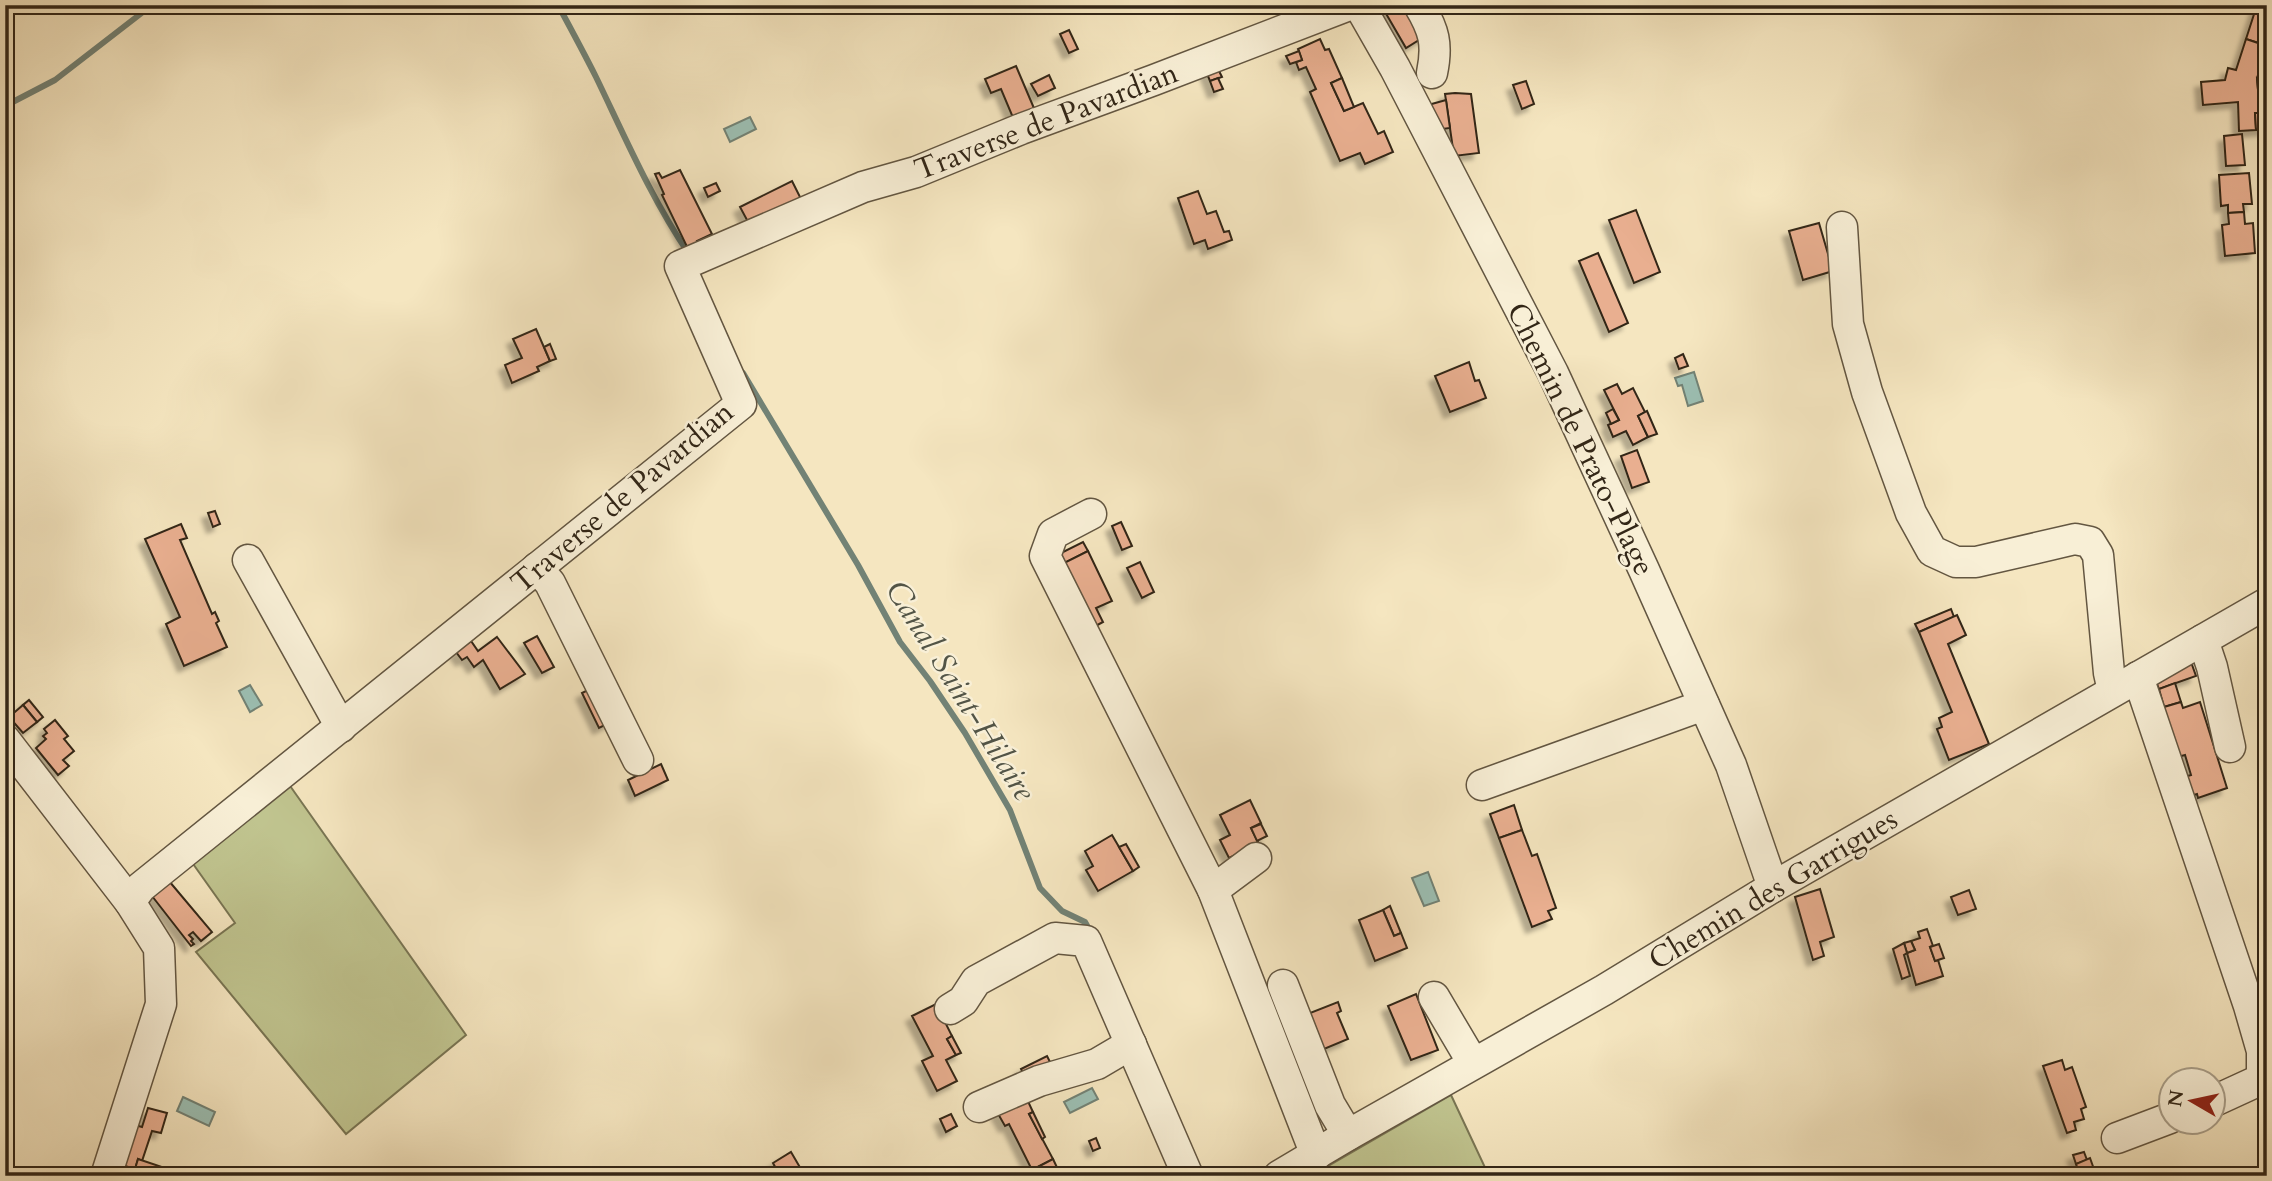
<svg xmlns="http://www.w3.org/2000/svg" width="2272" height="1181" font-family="Cardo,serif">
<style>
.green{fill:#c0c48f;stroke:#797553;stroke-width:2}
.water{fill:#9cbfb3;stroke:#728275;stroke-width:2}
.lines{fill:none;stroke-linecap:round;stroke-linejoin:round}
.stream{stroke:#728275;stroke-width:6}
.building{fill:#e9af90;stroke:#322617;stroke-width:2;filter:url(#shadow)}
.minor-casing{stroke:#635641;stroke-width:33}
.minor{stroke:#f8efd6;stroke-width:30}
.labels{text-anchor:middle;stroke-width:5;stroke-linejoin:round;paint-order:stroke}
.street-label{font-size:30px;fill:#322617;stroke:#f8efd6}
.water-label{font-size:32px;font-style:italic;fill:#525446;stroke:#f8efd6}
</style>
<defs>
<filter id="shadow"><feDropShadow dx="-6" dy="6" stdDeviation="2" flood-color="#0004"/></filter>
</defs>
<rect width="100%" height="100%" fill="#f5e6c0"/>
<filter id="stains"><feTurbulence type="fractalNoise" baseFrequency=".00286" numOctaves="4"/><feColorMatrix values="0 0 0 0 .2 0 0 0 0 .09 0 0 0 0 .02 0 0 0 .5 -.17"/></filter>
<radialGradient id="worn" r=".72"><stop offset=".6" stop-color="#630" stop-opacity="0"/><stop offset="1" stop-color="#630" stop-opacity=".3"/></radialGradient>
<g class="green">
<path d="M 288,783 L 466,1035 L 346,1134 L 196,952 L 235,923 L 191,861 Z"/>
<path d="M 1451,1095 L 1489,1176 L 1311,1176 Z"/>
</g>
<g class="water">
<path d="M 750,117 L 756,129 L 730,142 L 724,129 Z"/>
<path d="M 1694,372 L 1703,401 L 1688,406 L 1682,385 L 1678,386 L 1675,378 Z"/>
<path d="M 250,685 L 262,705 L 250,712 L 239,691 Z"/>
<path d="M 1428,872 L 1439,901 L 1424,906 L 1412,878 Z"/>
<path d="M 1092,1088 L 1098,1099 L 1070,1113 L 1064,1102 Z"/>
<path d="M 183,1097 L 215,1112 L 209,1126 L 177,1111 Z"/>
</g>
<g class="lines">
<g class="stream">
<path d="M 558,5 C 571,29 584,53 596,77 C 625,137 651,198 689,254"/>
<path d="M 5,106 L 55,80 L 152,5"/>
<path d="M 743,373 L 858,565 L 900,642 L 930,681 L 965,733 L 1010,810 L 1040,888 L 1062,911 L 1085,922 L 1090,931"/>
</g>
</g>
<g class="building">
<path d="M 1381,5 L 1409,5 L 1427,35 L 1406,48 Z"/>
<path d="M 2257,5 L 2267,5 L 2265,45 L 2246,39 Z"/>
<path d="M 1069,30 L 1078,49 L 1069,53 L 1060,34 Z"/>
<path d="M 1320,39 L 1325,50 L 1329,49 L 1342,78 L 1331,83 L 1344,111 L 1363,103 L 1378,134 L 1384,131 L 1393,152 L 1365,164 L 1360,153 L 1340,161 L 1310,92 L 1316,89 L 1306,67 L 1299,70 L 1296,62 L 1302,60 L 1298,49 Z"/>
<path d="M 2246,39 L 2267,46 L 2267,48 L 2257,78 L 2260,113 L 2255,113 L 2256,130 L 2239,131 L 2238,102 L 2203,105 L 2201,82 L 2225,80 L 2228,68 L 2236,70 Z"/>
<path d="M 1299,51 L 1302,60 L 1290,64 L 1286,56 Z"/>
<path d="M 1216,65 L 1222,77 L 1210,81 L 1205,69 Z"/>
<path d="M 1016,66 L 1036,113 L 1014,120 L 1001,89 L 991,93 L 985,79 Z"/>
<path d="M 1049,75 L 1055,88 L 1038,96 L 1031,84 Z"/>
<path d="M 1218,78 L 1223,89 L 1214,92 L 1210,81 Z"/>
<path d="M 1342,78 L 1354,107 L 1344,111 L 1331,83 Z"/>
<path d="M 2257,78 L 2265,81 L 2266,129 L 2256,130 L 2255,113 L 2260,113 Z"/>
<path d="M 1526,81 L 1534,104 L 1522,109 L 1513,85 Z"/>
<path d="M 1455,93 L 1471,94 L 1479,153 L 1454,156 L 1445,94 Z"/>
<path d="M 1446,100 L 1450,128 L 1435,130 L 1428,105 Z"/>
<path d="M 2242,134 L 2245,165 L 2226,166 L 2224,136 Z"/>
<path d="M 680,170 L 712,234 L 697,241 L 701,250 L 691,255 L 662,195 L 664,194 L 655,174 L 659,173 L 662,178 Z"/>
<path d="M 2249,173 L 2252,204 L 2243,204 L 2244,212 L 2228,213 L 2228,205 L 2221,206 L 2219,175 Z"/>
<path d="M 792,181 L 805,207 L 754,233 L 740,207 Z"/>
<path d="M 716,183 L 720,191 L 708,197 L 704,188 Z"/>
<path d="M 1198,191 L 1207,214 L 1216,211 L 1224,232 L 1229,231 L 1232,240 L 1208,249 L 1205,240 L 1194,244 L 1178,198 Z"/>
<path d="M 1636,210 L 1660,272 L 1634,283 L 1609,220 Z"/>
<path d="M 2244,212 L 2245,224 L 2253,223 L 2255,253 L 2225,256 L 2222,225 L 2229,224 L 2228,213 Z"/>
<path d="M 1819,223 L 1833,271 L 1803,280 L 1789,231 Z"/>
<path d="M 1598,253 L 1628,323 L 1609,332 L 1579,261 Z"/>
<path d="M 536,329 L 550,361 L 537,367 L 539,371 L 512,383 L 505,365 L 522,358 L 513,339 Z"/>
<path d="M 550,344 L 556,359 L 550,361 L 544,347 Z"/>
<path d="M 1683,354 L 1688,366 L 1679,369 L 1675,358 Z"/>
<path d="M 1469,362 L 1475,381 L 1479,380 L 1486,398 L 1450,412 L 1435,376 Z"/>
<path d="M 1617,384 L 1622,394 L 1633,388 L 1645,412 L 1638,416 L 1648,437 L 1633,445 L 1626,431 L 1613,437 L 1608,425 L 1619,420 L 1604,390 Z"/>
<path d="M 1613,409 L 1619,420 L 1611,424 L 1606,413 Z"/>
<path d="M 1647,411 L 1657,434 L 1648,437 L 1638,416 Z"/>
<path d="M 1637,450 L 1649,482 L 1632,488 L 1621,456 Z"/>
<path d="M 215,511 L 220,524 L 213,527 L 208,513 Z"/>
<path d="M 1121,522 L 1132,546 L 1122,550 L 1112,526 Z"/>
<path d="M 181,524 L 187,538 L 180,540 L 212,614 L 215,612 L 219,621 L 216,623 L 227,647 L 184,666 L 166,624 L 180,617 L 145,539 Z"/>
<path d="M 1083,542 L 1088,551 L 1063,564 L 1059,554 Z"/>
<path d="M 1088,551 L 1112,601 L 1096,608 L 1103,622 L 1090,629 L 1064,563 Z"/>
<path d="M 1140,562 L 1154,592 L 1142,598 L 1127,568 Z"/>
<path d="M 1951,609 L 1954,617 L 1919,632 L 1915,624 Z"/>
<path d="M 1957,615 L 1966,635 L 1948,644 L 1989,744 L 1949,760 L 1937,729 L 1942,727 L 1939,718 L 1952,712 L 1919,632 Z"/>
<path d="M 537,636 L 554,667 L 542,673 L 524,643 Z"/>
<path d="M 497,637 L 525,674 L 500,689 L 483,660 L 474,667 L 467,657 L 462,660 L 456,652 L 471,641 L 478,651 Z"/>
<path d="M 2191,662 L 2196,676 L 2159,689 L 2157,684 Z"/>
<path d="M 2175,683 L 2181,702 L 2164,707 L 2159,689 Z"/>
<path d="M 594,687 L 611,722 L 599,728 L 582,693 Z"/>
<path d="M 29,700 L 43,717 L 37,722 L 23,705 Z"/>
<path d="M 2181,702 L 2183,708 L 2200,702 L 2227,788 L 2198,798 L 2197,794 L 2187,797 L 2181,778 L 2191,775 L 2185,755 L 2174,758 L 2169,724 L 2164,707 Z"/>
<path d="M 23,705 L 37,722 L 23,733 L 9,717 Z"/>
<path d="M 55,720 L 68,736 L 64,739 L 74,751 L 63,760 L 69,766 L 58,775 L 36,748 L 46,739 L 43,736 L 47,733 L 44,729 Z"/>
<path d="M 661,764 L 668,780 L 635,796 L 628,780 Z"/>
<path d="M 1250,800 L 1261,823 L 1251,828 L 1259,844 L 1229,858 L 1220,840 L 1230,835 L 1220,815 Z"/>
<path d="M 1514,805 L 1522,830 L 1499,838 L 1490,814 Z"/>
<path d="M 1261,824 L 1267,836 L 1257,841 L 1251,828 Z"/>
<path d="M 1522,830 L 1532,856 L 1537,854 L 1556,908 L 1548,911 L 1552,919 L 1532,927 L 1499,838 Z"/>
<path d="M 1112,835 L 1133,871 L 1098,891 L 1086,870 L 1093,866 L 1085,851 Z"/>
<path d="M 1126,844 L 1139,867 L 1133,871 L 1119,847 Z"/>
<path d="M 169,881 L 212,932 L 201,941 L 193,932 L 189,935 L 193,939 L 191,941 L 194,944 L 191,946 L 152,896 Z"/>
<path d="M 1820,889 L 1834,937 L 1820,942 L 1824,956 L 1813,960 L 1795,897 Z"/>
<path d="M 1969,890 L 1976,909 L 1958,915 L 1951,897 Z"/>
<path d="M 1390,906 L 1401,933 L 1394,936 L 1383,910 Z"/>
<path d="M 1383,910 L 1394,936 L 1401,933 L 1407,948 L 1375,961 L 1359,920 Z"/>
<path d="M 1927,929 L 1933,946 L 1930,947 L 1935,961 L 1938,960 L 1943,976 L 1916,985 L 1907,953 L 1915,950 L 1911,941 L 1920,938 L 1918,932 Z"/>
<path d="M 1911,941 L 1915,950 L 1907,953 L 1904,943 Z"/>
<path d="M 1904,943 L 1907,953 L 1904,955 L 1910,976 L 1902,979 L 1893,949 Z"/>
<path d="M 1939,944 L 1944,958 L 1935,961 L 1930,947 Z"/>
<path d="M 1416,994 L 1438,1050 L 1411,1060 L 1388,1006 Z"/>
<path d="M 1338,1002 L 1341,1011 L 1337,1013 L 1348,1039 L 1324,1049 L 1310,1013 Z"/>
<path d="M 936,1004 L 952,1036 L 947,1039 L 956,1055 L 946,1060 L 957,1081 L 937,1091 L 922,1061 L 933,1056 L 912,1016 Z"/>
<path d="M 952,1036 L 961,1053 L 956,1055 L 947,1039 Z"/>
<path d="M 1047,1056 L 1051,1064 L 1025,1077 L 1021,1069 Z"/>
<path d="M 2062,1060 L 2065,1070 L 2072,1067 L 2086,1107 L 2081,1109 L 2084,1119 L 2074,1122 L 2076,1130 L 2067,1133 L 2043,1066 Z"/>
<path d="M 1026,1097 L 1033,1112 L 1029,1114 L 1053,1159 L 1032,1170 L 1009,1124 L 1005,1126 L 997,1112 Z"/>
<path d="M 148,1108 L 167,1113 L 161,1133 L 152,1131 L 142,1161 L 138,1159 L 135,1169 L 115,1163 L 128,1123 L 142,1127 Z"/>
<path d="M 1033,1112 L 1045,1137 L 1042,1139 L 1029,1114 Z"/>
<path d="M 951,1114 L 957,1126 L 946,1132 L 940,1119 Z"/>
<path d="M 1096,1138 L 1100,1148 L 1093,1151 L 1089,1141 Z"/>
<path d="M 791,1152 L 805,1176 L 780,1176 L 773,1163 Z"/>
<path d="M 2084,1152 L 2087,1160 L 2076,1164 L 2073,1155 Z"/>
<path d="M 2090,1158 L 2095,1172 L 2080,1176 L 2076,1164 Z"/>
<path d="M 138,1159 L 168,1169 L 165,1176 L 156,1176 L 135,1169 Z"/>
<path d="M 1053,1159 L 1061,1176 L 1019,1176 L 1032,1170 Z"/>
</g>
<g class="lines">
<g class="minor-casing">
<g id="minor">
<path d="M 1359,5 L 1395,68 L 1553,373 L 1644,570 L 1731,765 L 1773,887"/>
<path d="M 1419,5 C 1434,30 1438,44 1432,73"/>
<path d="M 1842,227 L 1848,324 L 1867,392 L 1911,513 L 1932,551 L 1956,562 L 1976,562 L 2075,539 L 2090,542 L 2098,555 L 2109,673 L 2113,691"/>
<path d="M 1091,514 L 1053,534 L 1045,556 L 1213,890 L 1316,1155"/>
<path d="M 248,560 L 341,727"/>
<path d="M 537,568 L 550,583 L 638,760"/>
<path d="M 2203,640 L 2212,667 L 2230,747"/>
<path d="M 2138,677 L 2249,1006 L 2262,1051 L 2262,1079 L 2212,1102"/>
<path d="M 5,740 L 130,902 L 159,948 L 161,1004 L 106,1176"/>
<path d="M 1482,785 L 1704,705"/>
<path d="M 1213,890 L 1256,858"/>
<path d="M 130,902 L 141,887 L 741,404 L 680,266 L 863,187 L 916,172 L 1021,129 L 1154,80 L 1349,5"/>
<path d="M 1283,985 L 1330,1105 L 1348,1135"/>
<path d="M 1434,997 L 1473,1063"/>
<path d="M 950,1009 L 963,1001 L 976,981 L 1055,938 L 1086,941 L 1188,1176"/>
<path d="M 979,1107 L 1039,1081 L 1097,1064 L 1131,1044"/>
<path d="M 2117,1138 L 2170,1118"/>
<path d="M 1279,1176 L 1348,1135 L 1604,990 L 1773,887 L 2267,603"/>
</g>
</g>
<use href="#minor" class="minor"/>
</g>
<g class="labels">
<g class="street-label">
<text transform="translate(1046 121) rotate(-21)" y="10">Traverse de Pavardian</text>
<text transform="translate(1581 439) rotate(64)" y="10">Chemin de Prato-Plage</text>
<text transform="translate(622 497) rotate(-40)" y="10">Traverse de Pavardian</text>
<text transform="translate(1773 889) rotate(-31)" y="10">Chemin des Garrigues</text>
</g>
<g class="water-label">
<text transform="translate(961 690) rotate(58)" y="11">Canal Saint-Hilaire</text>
</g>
</g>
<rect width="2272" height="1181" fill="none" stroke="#f5e6c0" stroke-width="28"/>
<rect x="7" y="7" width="2258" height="1167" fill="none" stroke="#322617" stroke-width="3.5"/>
<rect x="14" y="14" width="2244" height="1153" fill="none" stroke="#322617" stroke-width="2"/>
<g transform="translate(2192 1101) rotate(279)"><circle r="33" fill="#f8efd6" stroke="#a99f8a" stroke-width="2"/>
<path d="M0-5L12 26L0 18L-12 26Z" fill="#8f2418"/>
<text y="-10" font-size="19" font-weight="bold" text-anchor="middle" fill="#322617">N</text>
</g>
<rect width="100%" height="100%" filter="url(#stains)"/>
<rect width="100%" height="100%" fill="url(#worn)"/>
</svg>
